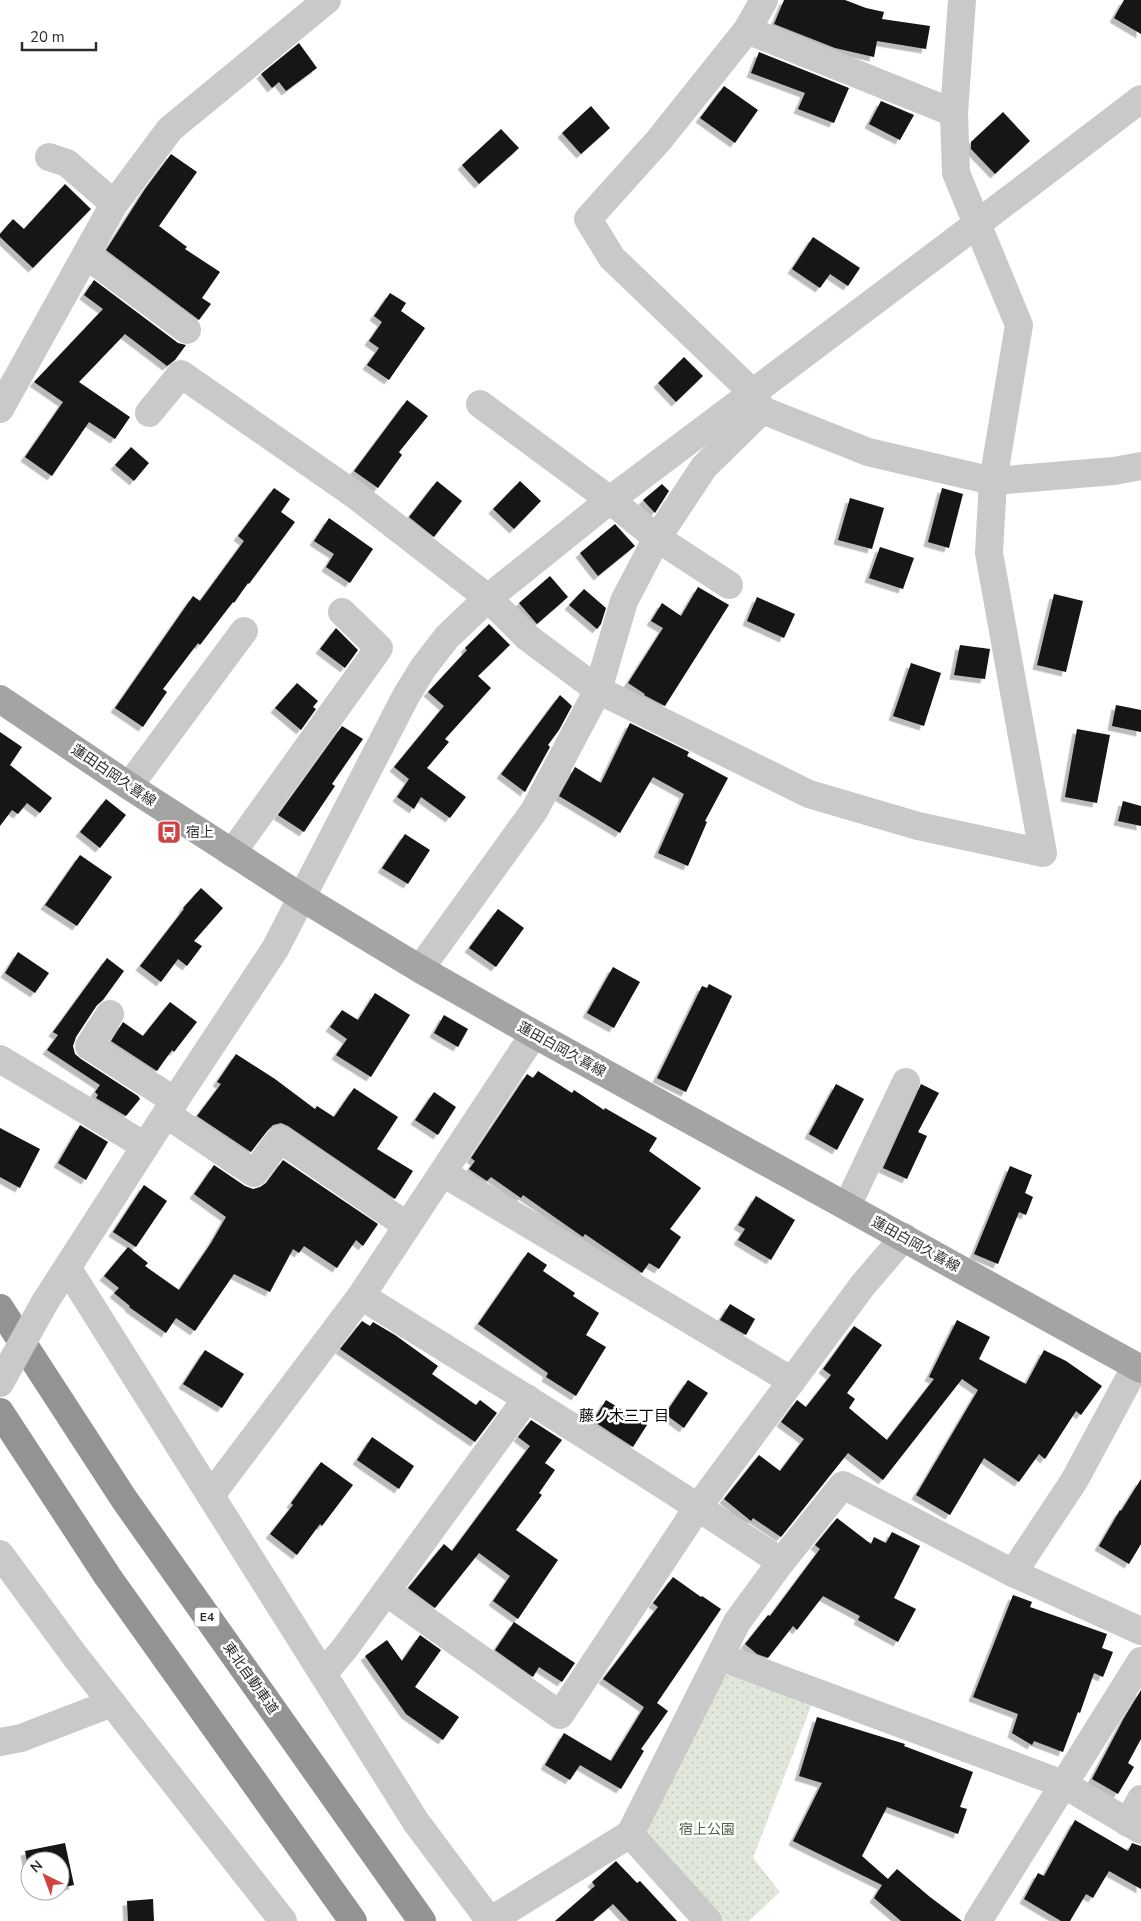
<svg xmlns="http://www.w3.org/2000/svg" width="1141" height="1921" font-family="'Nunito Sans','Noto Sans JP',sans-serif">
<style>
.park{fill:url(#park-dots)}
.building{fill:#131313;filter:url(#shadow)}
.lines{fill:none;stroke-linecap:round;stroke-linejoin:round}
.minor{stroke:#c9c9c9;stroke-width:28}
.major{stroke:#a4a4a4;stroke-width:28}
.highway{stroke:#939393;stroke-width:28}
.minor-bridge{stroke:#c9c9c9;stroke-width:28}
.labels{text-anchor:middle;stroke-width:5;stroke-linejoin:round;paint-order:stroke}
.shield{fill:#fff;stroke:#6b6b6b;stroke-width:1}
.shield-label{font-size:12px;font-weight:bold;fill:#2c2c2c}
.street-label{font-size:14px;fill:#2c2c2c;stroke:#fff}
.poi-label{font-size:14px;fill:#2c2c2c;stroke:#fff;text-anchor:start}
.park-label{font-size:14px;fill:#4d6240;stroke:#fff}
.neighbourhood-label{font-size:15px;fill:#000;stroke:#fff}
</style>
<defs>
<pattern id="park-dots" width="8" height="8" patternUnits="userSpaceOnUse" patternTransform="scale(1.25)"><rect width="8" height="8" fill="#e1e8db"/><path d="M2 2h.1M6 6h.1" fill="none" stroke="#c1c7bc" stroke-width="1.8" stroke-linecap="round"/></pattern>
<filter id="shadow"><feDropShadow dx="-4.5" dy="4.5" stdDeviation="0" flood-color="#0004"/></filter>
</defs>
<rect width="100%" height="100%" fill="#fff"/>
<path class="park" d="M 722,1672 L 812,1704 L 753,1858 L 780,1892 L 749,1921 L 718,1921 L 643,1838 Z"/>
<g class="building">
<path d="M 784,0 L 845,0 L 866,8 L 884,12 L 882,19 L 930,26 L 926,49 L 877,41 L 874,57 L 835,48 L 774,24 Z"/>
<path d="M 1124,0 L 1141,0 L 1141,34 L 1114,18 Z"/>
<path d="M 299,43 L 317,68 L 286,91 L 279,82 L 272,88 L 261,74 Z"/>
<path d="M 759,52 L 849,88 L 834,123 L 798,109 L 805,93 L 751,73 Z"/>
<path d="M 724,86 L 758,110 L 735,143 L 700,118 Z"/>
<path d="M 881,101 L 914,115 L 900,140 L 869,124 Z"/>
<path d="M 591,106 L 610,128 L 581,154 L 562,133 Z"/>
<path d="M 1003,112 L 1030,141 L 995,174 L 971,149 L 971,142 Z"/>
<path d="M 501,129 L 519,148 L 479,184 L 462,165 Z"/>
<path d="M 171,154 L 197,172 L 159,226 L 187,247 L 185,249 L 220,272 L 202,298 L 211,304 L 199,320 L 106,250 L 145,189 Z"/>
<path d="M 65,184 L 91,209 L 33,268 L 0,237 L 0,234 L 13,219 L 24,229 Z"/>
<path d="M 813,237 L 860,268 L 848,286 L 830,274 L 820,288 L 792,269 Z"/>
<path d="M 94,280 L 178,343 L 186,345 L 175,360 L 167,366 L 125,334 L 79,382 L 130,417 L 115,439 L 89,422 L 52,476 L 25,457 L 63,402 L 34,382 L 103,309 L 84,295 Z"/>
<path d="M 390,293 L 406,303 L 401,311 L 425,328 L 389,380 L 367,365 L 379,348 L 369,341 L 382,322 L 374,316 Z"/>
<path d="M 684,357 L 703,376 L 676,402 L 658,383 Z"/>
<path d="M 407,400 L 428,416 L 399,452 L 402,455 L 378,488 L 354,471 Z"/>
<path d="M 131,447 L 149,463 L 134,481 L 115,465 Z"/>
<path d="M 437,481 L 462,501 L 434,537 L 409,517 Z"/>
<path d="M 520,481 L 541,501 L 514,529 L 493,509 Z"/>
<path d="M 662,484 L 669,491 L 655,513 L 643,500 Z"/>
<path d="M 274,488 L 290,499 L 281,512 L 295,522 L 249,584 L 248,583 L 234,603 L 233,602 L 200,645 L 198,643 L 163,689 L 167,692 L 143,727 L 115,708 L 193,596 L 200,601 L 244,541 L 238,536 Z"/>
<path d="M 942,488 L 963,494 L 949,548 L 928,542 Z"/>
<path d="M 850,498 L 884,508 L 872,549 L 838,540 Z"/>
<path d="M 329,518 L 373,549 L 350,583 L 326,567 L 334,554 L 314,541 Z"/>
<path d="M 615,524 L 635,546 L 598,576 L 580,553 Z"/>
<path d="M 880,547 L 914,558 L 903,589 L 869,578 Z"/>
<path d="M 550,576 L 568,597 L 537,624 L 519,603 Z"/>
<path d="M 698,587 L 729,605 L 665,706 L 644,695 L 645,694 L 628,683 L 663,628 L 651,621 L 662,603 L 681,616 Z"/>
<path d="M 584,589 L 606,608 L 601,624 L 597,629 L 569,605 Z"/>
<path d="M 1054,594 L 1083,601 L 1066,672 L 1037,665 Z"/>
<path d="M 757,597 L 795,614 L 784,638 L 747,621 Z"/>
<path d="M 489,624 L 510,645 L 478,676 L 491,688 L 445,739 L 449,742 L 427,768 L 466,797 L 450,818 L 421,797 L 414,809 L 397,797 L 409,779 L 394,767 L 444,706 L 428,692 L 467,650 L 465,648 Z"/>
<path d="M 336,628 L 358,650 L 345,668 L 320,649 Z"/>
<path d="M 960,645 L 990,649 L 985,679 L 954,675 Z"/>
<path d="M 911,663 L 941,673 L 924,726 L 893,716 Z"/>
<path d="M 297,683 L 318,701 L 313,707 L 316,709 L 301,730 L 275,708 Z"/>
<path d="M 560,695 L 572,706 L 559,730 L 548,745 L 550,747 L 525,792 L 501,774 Z"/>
<path d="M 1116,705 L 1141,710 L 1141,732 L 1112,726 Z"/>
<path d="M 630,723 L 689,752 L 687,756 L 728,778 L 705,821 L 707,822 L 688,866 L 658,853 L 684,794 L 653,777 L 620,833 L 559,796 L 575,767 L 601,783 Z"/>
<path d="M 342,726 L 363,739 L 332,784 L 335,786 L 304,832 L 278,815 Z"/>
<path d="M 1077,729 L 1110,735 L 1097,803 L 1065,797 Z"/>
<path d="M 0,732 L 22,747 L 10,765 L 52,798 L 40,813 L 27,803 L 18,814 L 12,810 L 0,826 Z"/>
<path d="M 106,799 L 126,815 L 100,848 L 80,832 Z"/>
<path d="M 1123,801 L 1141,806 L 1141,826 L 1118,821 Z"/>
<path d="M 405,834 L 430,850 L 408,884 L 382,868 Z"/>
<path d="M 80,855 L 112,877 L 77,926 L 45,905 Z"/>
<path d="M 201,888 L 223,908 L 194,941 L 202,946 L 187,966 L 178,959 L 161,982 L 140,966 L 184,909 L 183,908 Z"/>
<path d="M 498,909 L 524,928 L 496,967 L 469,948 Z"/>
<path d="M 18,952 L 49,973 L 35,993 L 5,973 Z"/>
<path d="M 107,958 L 124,971 L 103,1000 L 97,1005 L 76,1037 L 73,1046 L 75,1054 L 81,1059 L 138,1096 L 140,1099 L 126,1116 L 96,1098 L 98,1095 L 95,1092 L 100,1085 L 47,1050 L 58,1035 L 53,1032 Z"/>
<path d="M 613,967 L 640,982 L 614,1028 L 587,1013 Z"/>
<path d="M 709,984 L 732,996 L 686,1092 L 657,1078 L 702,986 L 707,988 Z"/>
<path d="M 375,993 L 410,1015 L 371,1077 L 336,1055 L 347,1039 L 330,1027 L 342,1010 L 358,1020 Z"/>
<path d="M 170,1002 L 197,1022 L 174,1052 L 172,1050 L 157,1071 L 111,1041 L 123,1022 L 143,1036 Z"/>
<path d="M 444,1015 L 468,1029 L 458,1047 L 434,1033 Z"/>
<path d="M 236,1054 L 275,1079 L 315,1109 L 317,1106 L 334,1117 L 354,1088 L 398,1117 L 377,1149 L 413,1171 L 395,1199 L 288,1126 L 281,1123 L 273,1125 L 268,1130 L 251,1152 L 197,1116 L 221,1084 L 217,1082 Z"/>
<path d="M 538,1071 L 572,1093 L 574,1090 L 604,1110 L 605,1108 L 657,1138 L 649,1151 L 701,1188 L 670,1229 L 681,1237 L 659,1269 L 649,1263 L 642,1273 L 585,1234 L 583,1237 L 523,1195 L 521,1198 L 491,1177 L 487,1181 L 469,1169 L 475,1161 L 471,1158 L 527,1074 L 533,1078 Z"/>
<path d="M 836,1084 L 864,1099 L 837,1150 L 809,1134 Z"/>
<path d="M 921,1084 L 939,1093 L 918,1132 L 927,1136 L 907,1179 L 883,1168 Z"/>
<path d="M 434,1092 L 456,1107 L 438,1135 L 415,1120 Z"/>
<path d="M 80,1125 L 108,1142 L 86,1180 L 58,1163 Z"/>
<path d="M 0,1128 L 40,1149 L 20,1188 L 0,1177 Z"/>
<path d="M 283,1160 L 378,1224 L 363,1246 L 356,1240 L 337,1268 L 304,1246 L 299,1253 L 293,1249 L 270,1292 L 234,1274 L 195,1331 L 176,1318 L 166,1333 L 129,1307 L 130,1306 L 114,1293 L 119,1288 L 104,1276 L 128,1247 L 148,1263 L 145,1266 L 179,1290 L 211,1243 L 226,1217 L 194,1194 L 214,1165 L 245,1186 L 253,1189 L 260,1187 L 266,1183 Z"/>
<path d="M 1010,1166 L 1032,1175 L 1025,1193 L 1033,1197 L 1026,1215 L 1019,1212 L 998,1264 L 974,1254 Z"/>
<path d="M 144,1185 L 167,1201 L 136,1247 L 113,1232 Z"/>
<path d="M 756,1196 L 795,1220 L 771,1260 L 738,1240 L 745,1229 L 738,1225 Z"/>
<path d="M 528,1252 L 547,1265 L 543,1271 L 575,1293 L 573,1296 L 599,1313 L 586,1335 L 606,1347 L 576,1396 L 546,1377 L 548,1373 L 478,1324 Z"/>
<path d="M 730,1304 L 755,1319 L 746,1335 L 720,1320 Z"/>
<path d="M 957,1320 L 990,1337 L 979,1359 L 1026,1384 L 1044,1350 L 1066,1361 L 1102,1386 L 1081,1415 L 1076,1411 L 1045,1459 L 1039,1454 L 1019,1482 L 984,1458 L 950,1515 L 916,1495 L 978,1390 L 962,1379 L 883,1480 L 848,1453 L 781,1537 L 753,1518 L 751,1521 L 724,1499 L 759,1455 L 780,1471 L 804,1439 L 781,1422 L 797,1400 L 806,1407 L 831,1375 L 823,1369 L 854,1326 L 882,1345 L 847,1393 L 855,1399 L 849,1408 L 887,1440 L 934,1379 L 929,1377 Z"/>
<path d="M 362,1321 L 370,1326 L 373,1322 L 395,1335 L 438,1366 L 432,1374 L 476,1405 L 480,1400 L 497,1413 L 475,1442 L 340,1349 Z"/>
<path d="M 205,1350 L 244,1374 L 222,1408 L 183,1384 Z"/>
<path d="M 688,1380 L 708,1393 L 684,1428 L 665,1414 Z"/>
<path d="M 606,1400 L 647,1425 L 633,1447 L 593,1421 Z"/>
<path d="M 531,1420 L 562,1440 L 545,1463 L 555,1470 L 539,1493 L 542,1495 L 516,1530 L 558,1560 L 518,1619 L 493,1601 L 510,1576 L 479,1553 L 435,1608 L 408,1588 L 444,1544 L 452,1551 L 530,1446 L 518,1437 Z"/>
<path d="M 372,1437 L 414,1466 L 399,1489 L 357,1460 Z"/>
<path d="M 321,1462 L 353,1485 L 322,1526 L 320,1524 L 297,1555 L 270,1534 L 293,1505 L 291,1503 Z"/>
<path d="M 1141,1479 L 1141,1544 L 1129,1564 L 1099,1546 L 1120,1510 L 1121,1511 Z"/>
<path d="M 837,1518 L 871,1544 L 874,1537 L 886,1543 L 892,1532 L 920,1546 L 894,1598 L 916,1609 L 898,1642 L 858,1620 L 860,1616 L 823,1596 L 797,1630 L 793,1626 L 768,1658 L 757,1654 L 745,1644 L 768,1615 L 770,1616 L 820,1549 L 815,1545 Z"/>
<path d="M 673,1577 L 701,1597 L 702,1596 L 721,1609 L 657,1703 L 668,1711 L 641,1749 L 644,1751 L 621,1789 L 580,1765 L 570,1780 L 545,1765 L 564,1733 L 611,1761 L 644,1707 L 603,1679 L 658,1607 L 653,1603 Z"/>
<path d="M 1013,1595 L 1032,1602 L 1030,1607 L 1107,1634 L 1102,1648 L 1113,1652 L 1103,1677 L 1094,1673 L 1080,1713 L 1078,1712 L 1063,1752 L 1034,1741 L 1032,1745 L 1012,1733 L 1018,1714 L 973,1697 Z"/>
<path d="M 514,1622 L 575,1663 L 562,1682 L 539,1667 L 533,1677 L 495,1650 Z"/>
<path d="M 420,1635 L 441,1650 L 415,1687 L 459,1717 L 443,1740 L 406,1714 L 365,1656 L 387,1640 L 402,1661 Z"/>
<path d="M 1141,1690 L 1141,1739 L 1128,1763 L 1134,1767 L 1118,1794 L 1092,1779 L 1124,1718 Z"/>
<path d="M 817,1717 L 905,1744 L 904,1746 L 973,1772 L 960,1807 L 967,1809 L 958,1834 L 887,1807 L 862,1856 L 888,1879 L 897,1869 L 930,1897 L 962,1921 L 901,1921 L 874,1898 L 882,1885 L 793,1841 L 822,1783 L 799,1776 Z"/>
<path d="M 1075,1820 L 1128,1851 L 1132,1843 L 1141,1846 L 1141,1889 L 1109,1871 L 1093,1898 L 1086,1894 L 1070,1921 L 1061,1921 L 1024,1899 L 1038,1873 L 1044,1876 Z"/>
<path d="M 65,1843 L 74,1885 L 60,1888 L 60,1861 L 30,1861 L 30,1878 L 25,1851 Z"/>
<path d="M 616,1861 L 637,1883 L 640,1881 L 677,1921 L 629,1921 L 613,1904 L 593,1921 L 555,1921 L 595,1886 L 592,1882 Z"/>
<path d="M 153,1899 L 154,1921 L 128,1921 L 127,1901 Z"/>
</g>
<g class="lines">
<g class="minor">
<path d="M 764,0 L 747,30 L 659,140 L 588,219 L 612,258 L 753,393 L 762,410 L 868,452 L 993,481 L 1114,471 L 1141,466"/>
<path d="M 747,30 L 954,113"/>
<path d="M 49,157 L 67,163 L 114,204"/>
<path d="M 86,255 L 187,330"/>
<path d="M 480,404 L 610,500 L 657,538 L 729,585"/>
<path d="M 0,409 L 114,204 L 170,129 L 327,0"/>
<path d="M 149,413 L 181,374 L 355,495 L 488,598 L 527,637 L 598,690 L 809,794 L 918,826 L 1043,853 L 989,553 L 993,481 L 1019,325 L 956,173 L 954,113 L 962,0"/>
<path d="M 129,786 L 244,631"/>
<path d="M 232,853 L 379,648 L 342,612"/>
<path d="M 420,969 L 534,811 L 598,690 L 624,601 L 657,538 L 704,467 L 762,410"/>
<path d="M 110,1014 L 89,1046 L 175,1101"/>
<path d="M 0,1059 L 145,1146"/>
<path d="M 166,1114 L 254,1173 L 280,1139 L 406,1225"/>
<path d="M 443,1173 L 792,1381"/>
<path d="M 847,1206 L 906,1082"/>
<path d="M 68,1269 L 416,1822 L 490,1921"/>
<path d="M 361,1296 C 502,1383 643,1470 781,1562"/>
<path d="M 45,1302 L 166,1114 L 275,949 L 406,696 L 423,668 L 447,637 L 488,598 L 610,500 L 977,224 L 1141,99"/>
<path d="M 211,1495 L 361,1296 L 534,1034"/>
<path d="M 0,1554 L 75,1656 L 283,1921"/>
<path d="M 1013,1573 L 1074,1481 L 1136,1366"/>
<path d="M 386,1592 L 560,1715 L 698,1507 L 863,1285 L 904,1237"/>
<path d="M 721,1657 L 1063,1784 L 1141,1830"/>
<path d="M 323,1674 L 345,1648 L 527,1398"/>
<path d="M 0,1742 L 21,1738 L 112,1703"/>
<path d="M 1128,1823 L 1141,1799"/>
<path d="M 630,1834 L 708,1921"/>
<path d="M 490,1921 L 630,1834 L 737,1622 L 781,1562 L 843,1485 L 1013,1573 L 1141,1631"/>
<path d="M 978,1921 L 1141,1661"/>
</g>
<path class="major" d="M 0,699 L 129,786 L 301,897 L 420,969 L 534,1034 L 1141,1369"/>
<g class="highway">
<path d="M 0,1308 L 124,1499 L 422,1921"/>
<path d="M 0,1412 L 108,1577 L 353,1921"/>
</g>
<path class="minor-bridge" d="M 0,1383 L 45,1302"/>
</g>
<defs>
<g id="bus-square" transform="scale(1.25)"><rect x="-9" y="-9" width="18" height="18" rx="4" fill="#cf4343" stroke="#fff"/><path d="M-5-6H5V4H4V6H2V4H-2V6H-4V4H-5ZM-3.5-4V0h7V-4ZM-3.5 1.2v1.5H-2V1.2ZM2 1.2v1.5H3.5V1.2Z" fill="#fff"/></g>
</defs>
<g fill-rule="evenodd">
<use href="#bus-square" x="169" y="832"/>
</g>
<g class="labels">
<rect class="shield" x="194.5" y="1607.5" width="25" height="19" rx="4"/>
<g class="shield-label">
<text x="207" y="1621">E4</text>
</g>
<g class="street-label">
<text transform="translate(114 775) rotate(34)" y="5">蓮田白岡久喜線</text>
<text transform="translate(562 1049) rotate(29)" y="5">蓮田白岡久喜線</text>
<text transform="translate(916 1244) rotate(29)" y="5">蓮田白岡久喜線</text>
<text transform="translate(251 1678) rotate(55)" y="5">東北自動車道</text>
</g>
<g class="poi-label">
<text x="186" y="837">宿上</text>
</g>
<g class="park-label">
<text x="707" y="1834">宿上公園</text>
</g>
<g class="neighbourhood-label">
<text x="624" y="1421">藤ノ木三丁目</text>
</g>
</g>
<g transform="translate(45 1876) rotate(318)"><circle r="24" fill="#ffffff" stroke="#ababab"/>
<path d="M0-4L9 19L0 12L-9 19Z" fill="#cf4343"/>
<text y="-8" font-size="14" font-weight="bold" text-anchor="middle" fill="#2c2c2c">N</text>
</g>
<path d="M22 42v8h74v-8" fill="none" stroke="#2c2c2c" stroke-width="2.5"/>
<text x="30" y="42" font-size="15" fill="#2c2c2c" stroke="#ffffff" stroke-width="4" paint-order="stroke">20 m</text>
</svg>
